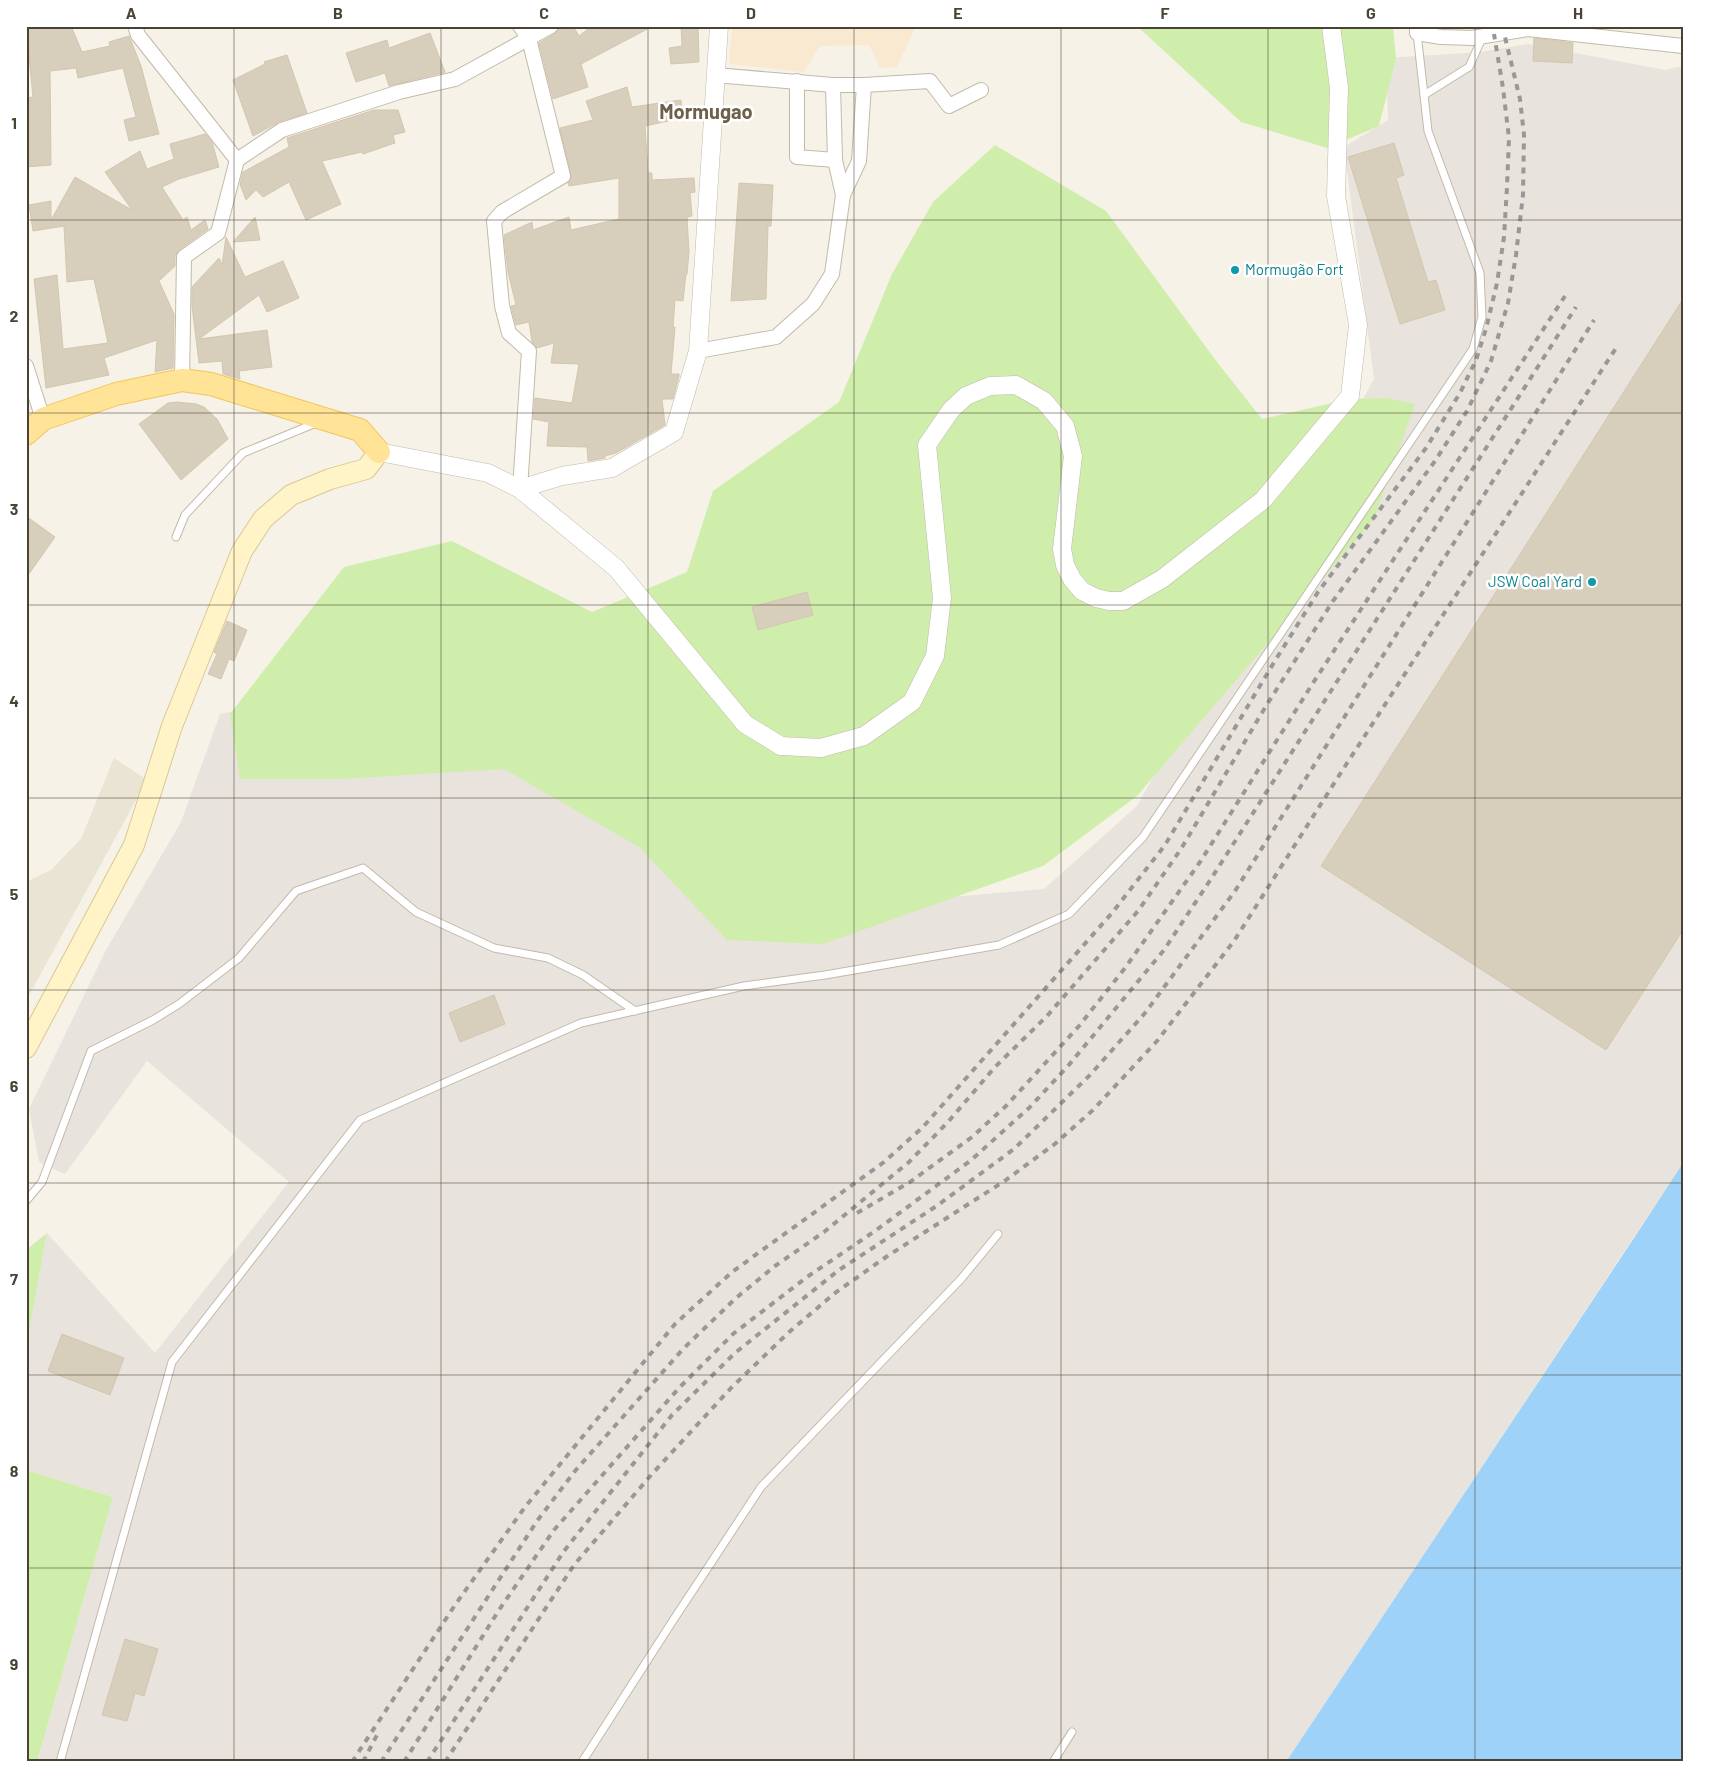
<svg xmlns="http://www.w3.org/2000/svg" width="1709" height="1788" font-family="Barlow,sans-serif">
<style>
.residential{fill:#eae4d5}
.commercial{fill:#f9e9d1}
.industrial{fill:#e8e3dc}
.green{fill:#cfeeac}
.water{fill:#9ed2f8}
.building{fill:#d8cebc;stroke:#d4c6ae}
.lines{fill:none;stroke-linecap:round;stroke-linejoin:round}
.service-casing{stroke:#c2baa9;stroke-width:9}
.minor-casing{stroke:#c2baa9;stroke-width:16}
.tertiary-casing{stroke:#c2baa9;stroke-width:19}
.secondary-casing{stroke:#dac893;stroke-width:22}
.primary-casing{stroke:#f1c65b;stroke-width:24}
.service{stroke:#fff;stroke-width:7}
.minor{stroke:#fff;stroke-width:14}
.tertiary{stroke:#fff;stroke-width:18}
.secondary{stroke:#fff3c8;stroke-width:20}
.primary{stroke:#ffe397;stroke-width:22}
.rail{stroke:#989898;stroke-width:4;stroke-dasharray:6 6;stroke-linecap:butt}
.grid{fill:none;stroke:#4a4235;stroke-width:1;stroke-opacity:0.55}
.culture-dot{fill:#0f9aa8;stroke:#fff;stroke-width:2}
.labels{text-anchor:middle;stroke-width:5;stroke-linejoin:round;paint-order:stroke}
.culture-label{font-size:15px;fill:#0d838f;stroke:#fff;text-anchor:start}
.district-label{font-size:20px;font-weight:bold;fill:#6e614b;stroke:#fff}
.neatline{fill:none;stroke:#4a4235;stroke-width:2}
.grid-label{font-size:16px;text-anchor:middle;font-weight:bold;fill:#4a4235}
</style>
<rect width="100%" height="100%" fill="#f6f2e8"/>
<path class="residential" d="M 114,758 L 147,780 L 26,1001 L 26,882 L 51,870 L 81,839 Z"/>
<path class="commercial" d="M 732,26 L 916,26 L 897,67 L 880,68 L 869,45 L 820,46 L 804,72 L 729,64 Z"/>
<g class="industrial">
<path d="M 1600,26 L 1669,26 L 1669,29 L 1603,29 Z"/>
<path d="M 1528,44 L 1665,70 L 1683,66 L 1683,1163 L 1286,1762 L 1083,1762 L 1079,1759 L 1077,1762 L 37,1762 L 113,1497 L 26,1470 L 26,1348 L 47,1233 L 155,1353 L 289,1182 L 147,1061 L 65,1174 L 39,1162 L 29,1109 L 106,950 L 181,822 L 220,714 L 427,670 L 891,902 L 1044,889 L 1137,806 L 1374,379 L 1344,147 L 1388,120 L 1386,58 L 1481,52 Z"/>
</g>
<g class="green">
<path d="M 1137,26 L 1393,26 L 1396,59 L 1379,126 L 1327,148 L 1241,122 Z"/>
<path d="M 995,145 L 1106,211 L 1217,362 L 1262,419 L 1350,399 L 1387,398 L 1415,404 L 1374,519 L 1137,796 L 1043,866 L 823,944 L 727,940 L 639,847 L 504,769 L 341,779 L 240,779 L 230,714 L 344,567 L 452,541 L 592,612 L 687,572 L 713,491 L 839,402 L 892,274 L 933,202 Z"/>
<path d="M 47,1233 L 26,1348 L 26,1250 Z"/>
<path d="M 26,1470 L 113,1497 L 37,1762 L 26,1762 Z"/>
</g>
<path class="water" d="M 1683,1163 L 1683,1762 L 1286,1762 L 1634,1238 Z"/>
<g class="building">
<path d="M 26,26 L 71,26 L 82,52 L 110,46 L 109,42 L 129,36 L 141,66 L 159,134 L 129,141 L 124,120 L 136,117 L 123,68 L 78,78 L 76,68 L 50,71 L 51,165 L 26,167 L 26,98 L 33,97 Z"/>
<path d="M 560,26 L 573,26 L 579,36 L 592,26 L 653,26 L 581,64 L 588,87 L 553,99 L 539,43 L 556,33 Z"/>
<path d="M 681,26 L 698,26 L 699,62 L 671,64 L 669,48 L 682,46 Z"/>
<path d="M 430,33 L 445,72 L 389,86 L 385,73 L 356,82 L 346,53 L 387,40 L 389,48 Z"/>
<path d="M 1534,38 L 1573,43 L 1572,63 L 1533,61 Z"/>
<path d="M 287,55 L 307,113 L 279,122 L 253,136 L 233,80 L 265,64 L 264,62 Z"/>
<path d="M 627,87 L 632,107 L 681,100 L 682,118 L 645,126 L 648,173 L 652,173 L 652,180 L 694,178 L 695,192 L 690,193 L 692,216 L 687,217 L 689,252 L 687,274 L 686,274 L 683,301 L 675,300 L 673,327 L 675,327 L 671,374 L 679,374 L 679,376 L 673,399 L 662,399 L 665,425 L 616,453 L 605,456 L 605,458 L 588,461 L 587,447 L 547,446 L 549,422 L 533,419 L 535,398 L 572,403 L 579,364 L 551,363 L 554,343 L 537,348 L 532,342 L 529,322 L 516,325 L 511,306 L 516,305 L 508,272 L 504,235 L 532,222 L 533,230 L 569,217 L 571,230 L 619,219 L 619,178 L 569,186 L 568,183 L 571,179 L 571,174 L 560,128 L 593,120 L 586,101 Z"/>
<path d="M 374,110 L 398,110 L 405,132 L 393,135 L 395,143 L 363,154 L 362,152 L 322,161 L 341,204 L 306,220 L 289,182 L 263,197 L 256,190 L 246,200 L 240,184 L 243,172 L 289,147 L 287,138 Z"/>
<path d="M 205,134 L 212,142 L 219,167 L 179,179 L 162,187 L 183,220 L 187,217 L 191,230 L 205,220 L 208,229 L 179,250 L 175,256 L 175,266 L 159,281 L 174,314 L 173,368 L 155,372 L 157,340 L 104,358 L 109,375 L 46,388 L 34,279 L 57,275 L 63,349 L 108,343 L 94,279 L 67,282 L 64,226 L 33,231 L 29,205 L 51,201 L 51,220 L 75,177 L 132,210 L 105,172 L 140,151 L 147,169 L 174,159 L 170,144 Z"/>
<path d="M 1394,143 L 1404,175 L 1396,178 L 1428,282 L 1436,280 L 1445,310 L 1400,324 L 1348,157 Z"/>
<path d="M 739,183 L 773,185 L 771,226 L 768,226 L 766,299 L 731,301 Z"/>
<path d="M 255,217 L 260,240 L 233,242 Z"/>
<path d="M 226,237 L 245,277 L 283,261 L 299,298 L 267,312 L 259,295 L 199,339 L 267,330 L 272,367 L 239,371 L 240,379 L 223,374 L 222,361 L 199,363 L 192,306 L 192,287 L 219,258 L 222,265 Z"/>
<path d="M 1683,299 L 1683,930 L 1606,1050 L 1321,866 Z"/>
<path d="M 177,402 L 196,404 L 204,407 L 217,419 L 228,439 L 181,480 L 139,424 L 168,403 Z"/>
<path d="M 26,516 L 55,537 L 26,578 Z"/>
<path d="M 807,592 L 813,615 L 758,630 L 752,607 Z"/>
<path d="M 227,621 L 247,630 L 234,661 L 229,659 L 221,679 L 208,674 L 217,654 L 214,652 Z"/>
<path d="M 494,995 L 505,1024 L 460,1042 L 449,1013 Z"/>
<path d="M 62,1334 L 124,1358 L 110,1395 L 48,1371 Z"/>
<path d="M 125,1639 L 158,1649 L 144,1696 L 135,1693 L 127,1721 L 102,1715 Z"/>
</g>
<g class="lines">
<g class="service-casing">
<g id="service">
<path d="M 1424,95 L 1469,67 L 1483,36"/>
<path d="M 176,537 L 185,515 L 243,453 L 316,423"/>
<path d="M 26,1201 L 42,1182 L 91,1051 L 153,1020 L 179,1004 L 239,958 L 296,891 L 363,868 L 416,912 L 494,948 L 548,958 L 583,975 L 635,1011"/>
<path d="M 60,1762 L 172,1362 L 360,1120 L 581,1023 L 744,986 L 825,975 L 999,945 L 1069,914 L 1143,837 L 1473,349 L 1482,317 L 1480,273 L 1428,131 L 1417,33"/>
<path d="M 582,1762 L 672,1622 L 761,1487 L 961,1279 L 998,1234"/>
<path d="M 1053,1762 L 1072,1732"/>
</g>
</g>
<g class="minor-casing">
<g id="minor">
<path d="M 135,26 L 138,35 L 237,160"/>
<path d="M 1417,26 L 1417,33 L 1441,37 L 1472,38 L 1528,29 L 1683,46"/>
<path d="M 715,75 L 833,85 L 864,85 L 930,81 L 949,106 L 981,90"/>
<path d="M 797,81 L 797,157 L 835,160"/>
<path d="M 833,85 L 835,160 L 843,195"/>
<path d="M 698,351 L 776,337 L 813,304 L 832,274 L 843,195 L 859,161 L 864,85"/>
<path d="M 26,366 L 43,419"/>
<path d="M 182,380 L 184,257 L 218,233 L 237,160 L 282,130 L 399,92 L 455,79 L 551,26"/>
<path d="M 520,489 L 529,351 L 509,333 L 502,306 L 494,221 L 502,212 L 563,176 L 529,39 L 520,26"/>
</g>
</g>
<g class="tertiary-casing">
<g id="tertiary">
<path d="M 379,452 L 488,473 L 520,489 L 616,568 L 745,724 L 781,746 L 821,748 L 864,736 L 912,702 L 935,656 L 942,598 L 927,445 L 951,410 L 966,396 L 990,386 L 1016,385 L 1044,401 L 1065,426 L 1073,456 L 1062,549 L 1065,565 L 1072,579 L 1082,591 L 1096,598 L 1109,601 L 1123,601 L 1162,579 L 1263,500 L 1350,396 L 1358,325 L 1336,196 L 1339,88 L 1331,26"/>
<path d="M 520,489 L 562,476 L 612,468 L 674,432 L 698,351 L 719,26"/>
</g>
</g>
<g class="secondary-casing">
<path id="secondary" d="M 26,1048 L 134,845 L 172,726 L 242,551 L 263,519 L 291,495 L 330,479 L 366,469 L 379,452"/>
</g>
<g class="primary-casing">
<path id="primary" d="M 26,434 L 43,419 L 116,394 L 182,380 L 211,384 L 360,430 L 379,452"/>
</g>
<use href="#service" class="service"/>
<use href="#minor" class="minor"/>
<use href="#tertiary" class="tertiary"/>
<use href="#secondary" class="secondary"/>
<use href="#primary" class="primary"/>
<g class="rail">
<path d="M 857,1213 L 910,1182 L 972,1137 L 1007,1105 L 1079,1026 L 1125,968 L 1200,862 L 1313,683 L 1565,296"/>
<path d="M 352,1762 L 455,1605 L 525,1507 L 675,1324 L 732,1272 L 884,1162 L 923,1127 L 1112,913 L 1165,845 L 1273,664 L 1318,592 L 1426,448 L 1460,393 L 1476,360 L 1486,329 L 1497,283 L 1504,237 L 1507,187 L 1509,138 L 1503,88 L 1494,34"/>
<path d="M 363,1762 L 378,1733"/>
<path d="M 381,1762 L 537,1521 L 575,1471 L 683,1349 L 736,1298 L 775,1266 L 824,1232 L 909,1162 L 948,1122 L 995,1067 L 1047,1016 L 1138,911 L 1181,849 L 1266,706 L 1333,601 L 1435,461 L 1467,411 L 1491,361 L 1508,303 L 1516,255 L 1523,195 L 1524,135 L 1520,99 L 1504,33"/>
<path d="M 404,1762 L 499,1610 L 554,1530 L 679,1388 L 733,1334 L 807,1277 L 875,1231 L 970,1161 L 1029,1108 L 1068,1066 L 1164,950 L 1209,882 L 1576,307"/>
<path d="M 427,1762 L 564,1551 L 672,1415 L 735,1353 L 839,1270 L 938,1205 L 1014,1149 L 1090,1075 L 1145,1013 L 1235,891 L 1594,320"/>
<path d="M 445,1762 L 574,1565 L 652,1474 L 731,1388 L 788,1333 L 835,1293 L 886,1257 L 1006,1180 L 1056,1143 L 1093,1110 L 1157,1041 L 1234,941 L 1340,774 L 1618,345"/>
</g>
</g>
<path class="grid" d="M 234,26 L 234,1762M 441,26 L 441,1762M 648,26 L 648,1762M 854,26 L 854,1762M 1061,26 L 1061,1762M 1268,26 L 1268,1762M 1475,26 L 1475,1762M 26,220 L 1683,220M 26,413 L 1683,413M 26,605 L 1683,605M 26,798 L 1683,798M 26,990 L 1683,990M 26,1183 L 1683,1183M 26,1375 L 1683,1375M 26,1568 L 1683,1568"/>
<g class="culture-dot">
<circle cx="1235" cy="270" r="5"/>
<circle cx="1592" cy="582" r="5"/>
</g>
<g class="labels">
<g class="culture-label">
<text x="1245" y="275">Mormugão Fort</text>
<text x="1582" y="587" text-anchor="end">JSW Coal Yard</text>
</g>
<g class="district-label">
<text x="706" y="119">Mormugao</text>
</g>
</g>
<rect width="1709" height="1788" fill="none" stroke="#ffffff" stroke-width="55"/>
<rect x="28" y="28" width="1654" height="1732" class="neatline"/>
<g class="grid-label">
<text x="131" y="19">A</text>
<text x="338" y="19">B</text>
<text x="544" y="19">C</text>
<text x="751" y="19">D</text>
<text x="958" y="19">E</text>
<text x="1165" y="19">F</text>
<text x="1371" y="19">G</text>
<text x="1578" y="19">H</text>
<text x="14" y="129">1</text>
<text x="14" y="322">2</text>
<text x="14" y="515">3</text>
<text x="14" y="707">4</text>
<text x="14" y="900">5</text>
<text x="14" y="1092">6</text>
<text x="14" y="1285">7</text>
<text x="14" y="1477">8</text>
<text x="14" y="1670">9</text>
</g>
</svg>
